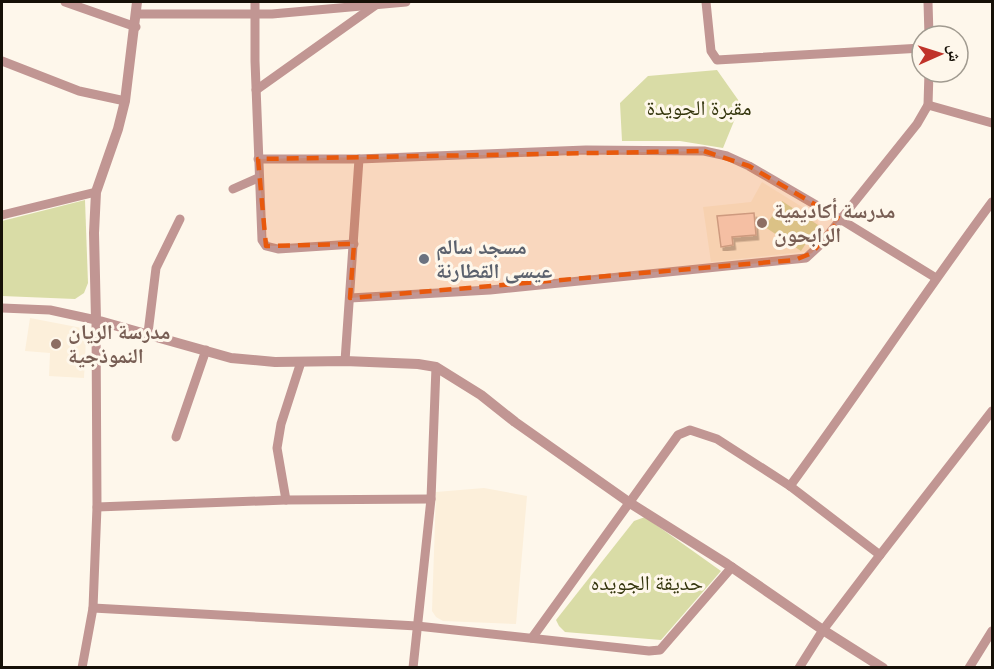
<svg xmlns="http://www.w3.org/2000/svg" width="994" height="669" font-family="Roboto,'Noto Naskh Arabic',sans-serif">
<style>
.built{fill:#fcefda}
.green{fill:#d9dca6}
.building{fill:#f9d9ca;stroke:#c8aa9c;stroke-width:1.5;filter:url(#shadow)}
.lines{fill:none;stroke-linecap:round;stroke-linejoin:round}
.minor{stroke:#c19693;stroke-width:9}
.tertiary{stroke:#c19693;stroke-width:10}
.marked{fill:#e8590c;fill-opacity:0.2;stroke:#e8590c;stroke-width:4.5;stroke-dasharray:12 8;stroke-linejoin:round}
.education-dot{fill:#8d6e63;stroke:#fef7eb;stroke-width:2}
.worship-dot{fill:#6b7280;stroke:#fef7eb;stroke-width:2}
.labels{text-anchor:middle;stroke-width:6;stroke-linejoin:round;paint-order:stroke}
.park-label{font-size:21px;fill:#34350d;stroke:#fef7eb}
.education-label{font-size:21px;font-weight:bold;fill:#785e54;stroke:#fef7eb;text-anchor:start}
.worship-label{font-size:21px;font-weight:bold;fill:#5b616d;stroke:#fef7eb;text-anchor:start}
</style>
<defs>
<filter id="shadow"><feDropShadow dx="2.5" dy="4.5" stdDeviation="0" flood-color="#0004"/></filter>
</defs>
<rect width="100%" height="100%" fill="#fef7eb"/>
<g class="built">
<path d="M 762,182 L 815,215 L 820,227 L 819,240 L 811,251 L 711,262 L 703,207 L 751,202 Z"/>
<path d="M 30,318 L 82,328 L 86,338 L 84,378 L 49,376 L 50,353 L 25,351 Z"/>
<path d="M 484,488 L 527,496 L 516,624 L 443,621 L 436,617 L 432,611 L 436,492 Z"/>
</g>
<g class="green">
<path d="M 717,70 L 741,104 L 723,148 L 680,141 L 622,141 L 620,103 L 648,76 Z"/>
<path d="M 85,200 L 88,283 L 84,293 L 75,299 L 2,296 L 2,221 Z"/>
<path d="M 782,201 L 818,225 L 801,251 L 765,227 Z"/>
<path d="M 645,517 L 721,571 L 661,640 L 565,632 L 559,626 L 556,620 L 634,521 Z"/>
</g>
<path class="building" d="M 754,213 L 756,235 L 732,237 L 733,245 L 721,247 L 717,216 Z"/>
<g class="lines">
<g class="minor">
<path d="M 65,2 L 136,27"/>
<path d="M 255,2 L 255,61 L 262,240 L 266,246 L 278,249 L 354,244"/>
<path d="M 706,2 L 711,51 L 717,60 L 922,48"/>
<path d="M 928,2 L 929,36"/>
<path d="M 137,14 L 272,14 L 406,2"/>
<path d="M 2,61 L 79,91 L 125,101"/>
<path d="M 256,90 L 377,4"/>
<path d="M 928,105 L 992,123"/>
<path d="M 258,159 L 359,159 L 586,150 L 704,151 L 727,156 L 749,166 L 840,219 L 936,278"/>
<path d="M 233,189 L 258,178"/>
<path d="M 2,215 L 96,192"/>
<path d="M 350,298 L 490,290 L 806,258 L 820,245 L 917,124 L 928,105 L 929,72"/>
<path d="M 2,308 L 50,310 L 96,320 L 97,507 L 93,608 L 82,668"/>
<path d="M 148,333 L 156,268 L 180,219"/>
<path d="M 345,361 L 359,159"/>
<path d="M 176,437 L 206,350"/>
<path d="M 790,486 C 859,392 923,295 992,202"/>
<path d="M 286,500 L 277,448 L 281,424 L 301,362"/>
<path d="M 97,507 L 286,500 L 431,499"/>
<path d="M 93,608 L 417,626 L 649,651 L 660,650 L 732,567"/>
<path d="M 532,638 L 678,435 L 690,430 L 717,439 L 790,486 L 880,555"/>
<path d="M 413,668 L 431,499 L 436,367"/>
<path d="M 799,668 L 823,630 L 880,555 L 992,411"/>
<path d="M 969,668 L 992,631"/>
</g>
<path class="tertiary" d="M 137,2 L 125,101 L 118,129 L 96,192 L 94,233 L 96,320 L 231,358 L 275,362 L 345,361 L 418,364 L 436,367 L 481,395 L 515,422 L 630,503 L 727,564 L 823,630 L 883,668"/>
</g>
<path class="marked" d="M 704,151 L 749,166 L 840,219 L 812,253 L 795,260 L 350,298 L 354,244 L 266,246 L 258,159 Z"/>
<g class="education-dot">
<circle cx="762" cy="223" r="6"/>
<circle cx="56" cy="344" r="6"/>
</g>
<circle class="worship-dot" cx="424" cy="259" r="6"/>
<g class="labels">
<g class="park-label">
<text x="699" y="115">مقبرة الجويدة</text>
<text x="647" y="590">حديقة الجويده</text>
</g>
<g class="education-label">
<text x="774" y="218">مدرسة أكاديمية<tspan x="774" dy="24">الرابحون</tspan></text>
<text x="68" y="339">مدرسة الريان<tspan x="68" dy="24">النموذجية</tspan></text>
</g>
<g class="worship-label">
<text x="436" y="254">مسجد سالم<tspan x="436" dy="24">عيسى القطارنة</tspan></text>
</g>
</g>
<rect width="994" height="669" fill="none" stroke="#161007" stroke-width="6"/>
<g transform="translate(940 54) rotate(87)"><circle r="28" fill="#fef7eb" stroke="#a19b90" stroke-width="1.5"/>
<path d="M0-4.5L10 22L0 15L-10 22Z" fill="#c0332a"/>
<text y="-9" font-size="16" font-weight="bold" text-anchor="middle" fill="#161007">ش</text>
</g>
</svg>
